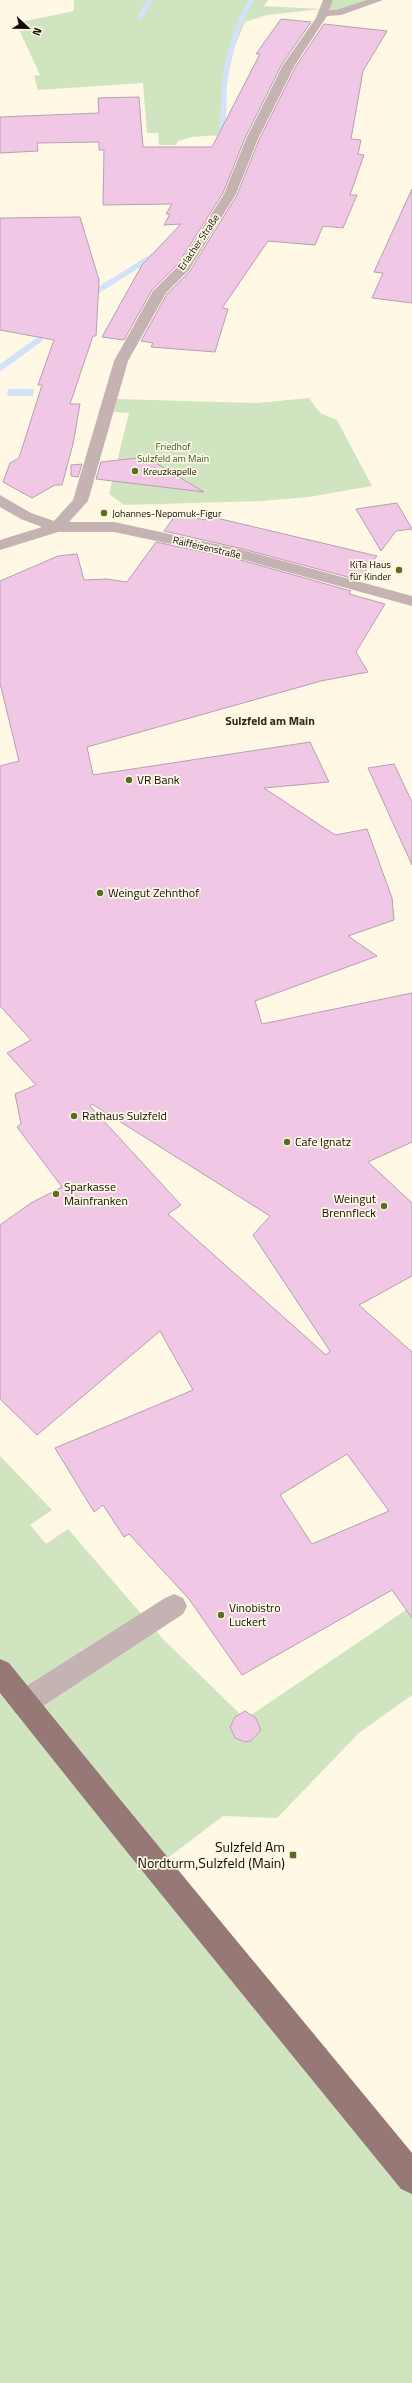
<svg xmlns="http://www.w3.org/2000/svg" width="412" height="2383" font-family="'Titillium Web',sans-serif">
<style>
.green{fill:#d0e5bf}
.water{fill:#d2e2f9}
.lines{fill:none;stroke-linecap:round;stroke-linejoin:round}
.stream-far1{stroke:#d2e2f9;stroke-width:5.5}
.stream{stroke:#d2e2f9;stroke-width:6}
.building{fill:#f0c8e6;stroke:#b99eb3;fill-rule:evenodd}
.minor{fill:#c4b3b2;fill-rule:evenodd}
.major{fill:#967877;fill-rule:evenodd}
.poi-dot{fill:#586f1f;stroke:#fef8e5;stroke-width:1.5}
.labels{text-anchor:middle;stroke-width:3.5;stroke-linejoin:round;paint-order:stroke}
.far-street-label{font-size:10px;fill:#110d04;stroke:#fef8e5}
.far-park-label{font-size:10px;fill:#3c571d;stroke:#fef8e5}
.far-poi-label{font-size:10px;fill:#110d04;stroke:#fef8e5;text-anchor:start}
.far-quarter-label{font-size:12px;font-weight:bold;fill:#31280d;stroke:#fef8e5}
.poi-label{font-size:12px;fill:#110d04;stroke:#fef8e5;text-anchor:start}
.near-poi-label{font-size:14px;fill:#110d04;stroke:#fef8e5;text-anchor:end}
</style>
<rect width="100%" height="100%" fill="#fef8e5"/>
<g class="green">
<path d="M 74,0 L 268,0 L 264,6 L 322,9 L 267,15 L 245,22 L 231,56 L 225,84 L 226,108 L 221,135 L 192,137 L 178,141 L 176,145 L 159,145 L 158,133 L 147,133 L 143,83 L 38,90 L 34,76 L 40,75 L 16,23 L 74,11 Z"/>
<path d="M 330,0 L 375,0 L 331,12 L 326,8 Z"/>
<path d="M 309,398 L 320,413 L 337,420 L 372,486 L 309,497 L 262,501 L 124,505 L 109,494 L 129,413 L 114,412 L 117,399 L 258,403 Z"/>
<path d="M 0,1456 L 52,1510 L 30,1525 L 46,1544 L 68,1529 L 163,1639 L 240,1714 L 235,1717 L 230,1727 C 233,1739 240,1742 251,1741 L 259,1732 L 258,1722 L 251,1715 L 406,1610 L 412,1618 L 412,1695 L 359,1733 L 277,1818 L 223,1816 L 156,1867 L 412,2178 L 412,2383 L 0,2383 Z"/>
</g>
<path class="water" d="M 8,389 L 34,389 L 33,396 L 7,396 Z"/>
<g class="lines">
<g class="stream-far1">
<path d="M 141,16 L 150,0"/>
<path d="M 219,140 C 225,123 223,106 224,88 C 227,63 237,19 252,0"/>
<path d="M 110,283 L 156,254"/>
</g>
<g class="stream">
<path d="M 88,297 L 111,282"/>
<path d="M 0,368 L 40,339"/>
</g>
</g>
<g class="building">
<path d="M 281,19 L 311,22 L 282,64 L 245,138 L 223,193 L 178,264 L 152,290 L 124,340 L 102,337 L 142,265 L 181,224 L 164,225 L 170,214 L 166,214 L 172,204 L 103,205 L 104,150 L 99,150 L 99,142 L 37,143 L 38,151 L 0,153 L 0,117 L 99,113 L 98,98 L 139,97 L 143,147 L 212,147 L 260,54 L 256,54 Z"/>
<path d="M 324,24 L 387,31 L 363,71 L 351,139 L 361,140 L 358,154 L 364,155 L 350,195 L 357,195 L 343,228 L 323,226 L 315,245 L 268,241 L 222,308 L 228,309 L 215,352 L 151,347 L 153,343 L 141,341 L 167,294 L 190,271 L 237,195 L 259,140 L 296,66 Z"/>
<path d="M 412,189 L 412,303 L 372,298 L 383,273 L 374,272 Z"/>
<path d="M 80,217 L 99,280 L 96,336 L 93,336 L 70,404 L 80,404 L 73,444 L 62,485 L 55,485 L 32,498 L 3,482 L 10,463 L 19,458 L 42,385 L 38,385 L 54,340 L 0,330 L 0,218 Z"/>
<path d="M 146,457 L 204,492 L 96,479 L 101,462 Z"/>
<path d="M 82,464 L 78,477 L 71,476 L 71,465 Z"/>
<path d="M 397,503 L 412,529 L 396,531 L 381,551 L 356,509 Z"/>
<path d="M 177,513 L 205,520 L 208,516 L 377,556 L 359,580 L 239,548 L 164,531 Z"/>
<path d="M 156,542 L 237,559 L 351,591 L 349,594 L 385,604 L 356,652 L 368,672 L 321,681 L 87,747 L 93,775 L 310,742 L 329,782 L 264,788 L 335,835 L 367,829 L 392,898 L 394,920 L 348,936 L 377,956 L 255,1001 L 262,1024 L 412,993 L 412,1142 L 368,1162 L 412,1203 L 412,1276 L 359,1305 L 412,1352 L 412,1618 L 392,1590 L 242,1675 L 189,1599 L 129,1534 L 124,1537 L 103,1505 L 94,1512 L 55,1448 L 193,1390 L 160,1331 L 37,1435 L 0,1399 L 0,1225 L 31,1203 L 62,1187 L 17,1127 L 21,1124 L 15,1094 L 36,1085 L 7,1053 L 31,1040 L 0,1006 L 0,766 L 19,761 L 0,683 L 0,581 L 58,556 L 77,554 L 84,580 L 107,579 L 127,582 ZM 92,1104 L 270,1216 L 253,1235 L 330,1351 L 326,1355 L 168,1214 L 181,1205 L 90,1106 ZM 347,1454 L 389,1511 L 312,1544 L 280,1495 Z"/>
<path d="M 394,764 L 412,802 L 412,865 L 368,768 Z"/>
<path d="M 245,1711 L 256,1718 L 261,1730 L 251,1741 L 245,1742 L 235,1738 L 230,1727 L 235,1717 Z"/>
</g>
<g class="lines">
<g class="minor">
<path d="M 323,0 L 333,0 L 329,10 L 336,10 L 367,0 L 383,0 L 341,15 L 327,16 L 295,65 L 258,139 L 236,194 L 189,270 L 166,293 L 128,361 L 88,501 L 69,522 L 114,522 L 239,549 L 412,596 L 412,606 L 237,558 L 114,532 L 58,532 L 0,550 L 0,540 L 42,527 L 21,519 L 0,507 L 0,495 L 31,513 L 54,521 L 73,500 L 114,361 L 153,291 L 179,265 L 224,194 L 246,139 L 283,65 L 316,18 Z"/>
<path d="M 174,1594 L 183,1598 L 187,1606 L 183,1614 L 34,1712 L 24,1716 L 14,1712 L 11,1703 L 14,1694 L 165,1598 Z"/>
</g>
<path class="major" d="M 0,1659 L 9,1663 C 142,1828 278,1990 412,2153 L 412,2194 L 401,2189 C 267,2024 132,1860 0,1693 Z"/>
</g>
<g class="poi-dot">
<circle cx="135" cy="471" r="4"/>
<circle cx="104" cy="513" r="4"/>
<circle cx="399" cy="570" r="4"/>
<circle cx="129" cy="780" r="4"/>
<circle cx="100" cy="893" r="4"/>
<circle cx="74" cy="1116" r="4"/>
<circle cx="287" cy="1142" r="4"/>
<circle cx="56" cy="1194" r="4"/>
<circle cx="384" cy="1206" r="4"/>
<circle cx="221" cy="1615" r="4"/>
<rect x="289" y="1851" width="8" height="8" rx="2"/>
</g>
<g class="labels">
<g class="far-street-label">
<text transform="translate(198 242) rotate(-56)" y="4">Erlacher Straße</text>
<text transform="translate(207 547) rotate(13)" y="4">Raiffeisenstraße</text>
</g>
<g class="far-park-label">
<text x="173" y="450">Friedhof<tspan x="173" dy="12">Sulzfeld am Main</tspan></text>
</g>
<g class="far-poi-label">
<text x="143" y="475">Kreuzkapelle</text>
<text x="112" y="517">Johannes-Nepomuk-Figur</text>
<text x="391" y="568" text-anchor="end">KiTa Haus<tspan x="391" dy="12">für Kinder</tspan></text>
</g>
<g class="far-quarter-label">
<text x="270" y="725">Sulzfeld am Main</text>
</g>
<g class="poi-label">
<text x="137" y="784">VR Bank</text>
<text x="108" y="897">Weingut Zehnthof</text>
<text x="82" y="1120">Rathaus Sulzfeld</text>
<text x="295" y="1146">Cafe Ignatz</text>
<text x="64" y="1191">Sparkasse<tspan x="64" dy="14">Mainfranken</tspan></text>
<text x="376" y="1203" text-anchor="end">Weingut<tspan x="376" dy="14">Brennfleck</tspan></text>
<text x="229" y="1612">Vinobistro<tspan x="229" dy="14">Luckert</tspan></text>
</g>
<g class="near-poi-label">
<text x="285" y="1852">Sulzfeld Am<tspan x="285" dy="16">Nordturm,Sulzfeld (Main)</tspan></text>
</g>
</g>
<g transform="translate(28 28) rotate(112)" stroke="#fef8e5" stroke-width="3" paint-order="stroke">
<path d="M0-3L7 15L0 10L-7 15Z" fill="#110d04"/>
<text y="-6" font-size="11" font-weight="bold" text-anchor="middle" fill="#110d04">N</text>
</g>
</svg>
